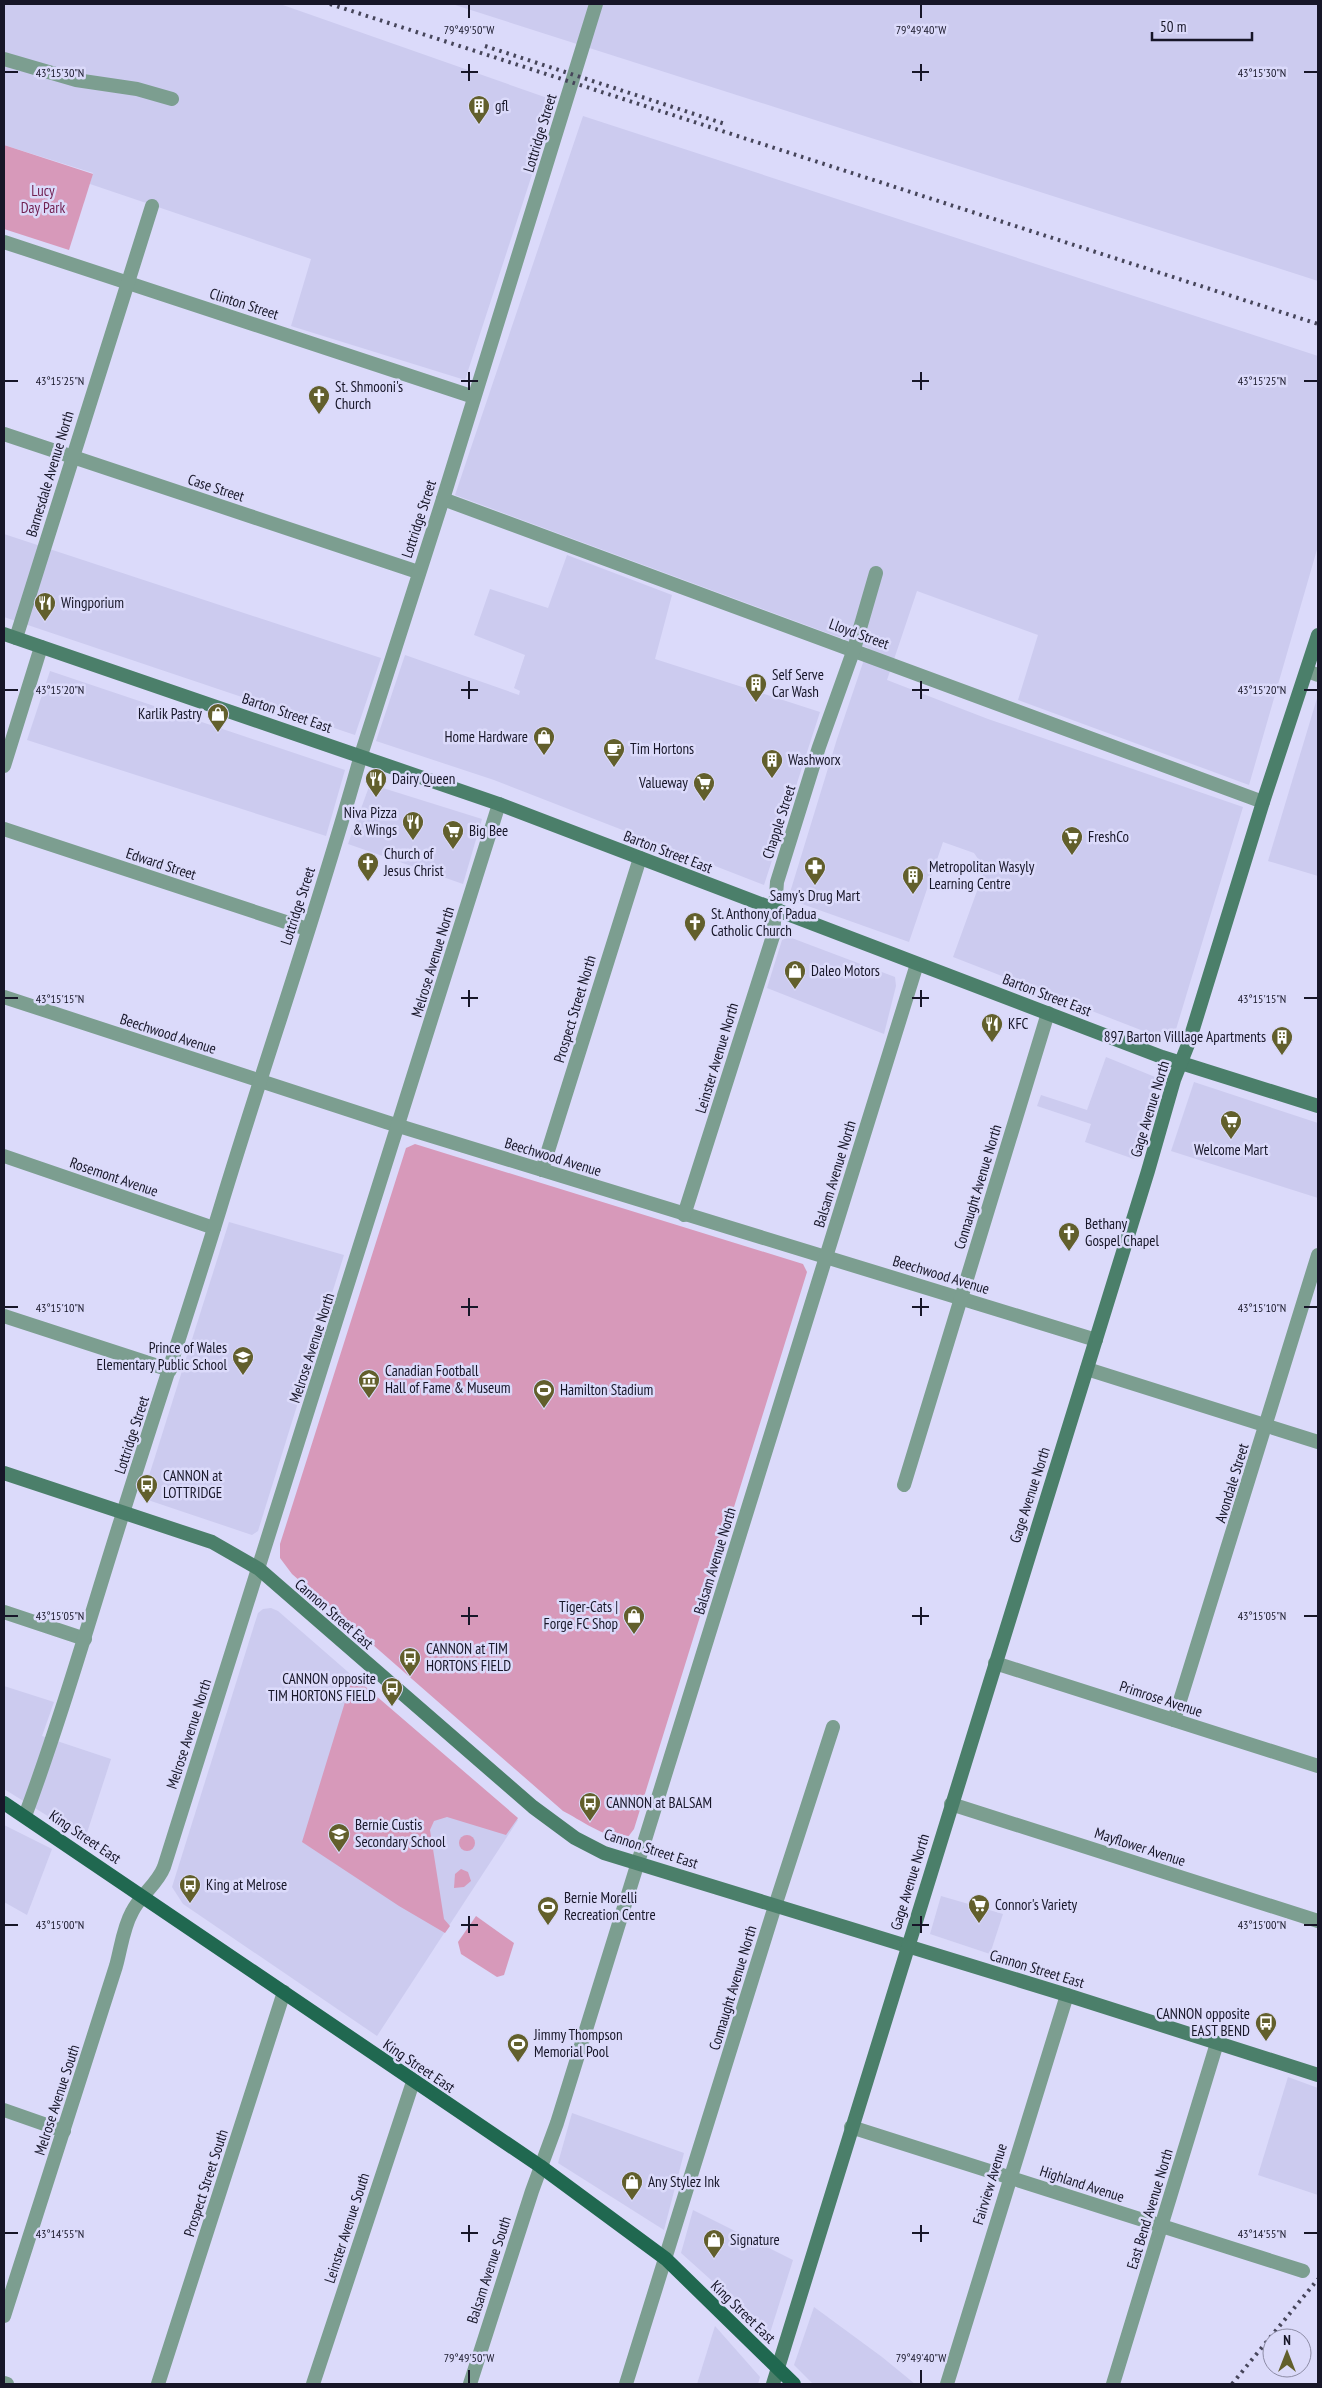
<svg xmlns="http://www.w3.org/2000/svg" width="1322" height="2388" font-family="'PT Sans Narrow',sans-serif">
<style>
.built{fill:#cccbef}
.green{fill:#d799ba}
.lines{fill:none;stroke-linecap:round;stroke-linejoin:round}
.minor{stroke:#7c9e90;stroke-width:14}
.tertiary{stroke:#7c9e90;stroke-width:14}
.secondary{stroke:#4b7f6a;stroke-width:14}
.primary{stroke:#206850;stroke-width:14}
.rail{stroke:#46455a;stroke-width:4;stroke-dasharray:2.5 5;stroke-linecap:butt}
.ticks{fill:none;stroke:#171628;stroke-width:2}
.labels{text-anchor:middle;stroke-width:5;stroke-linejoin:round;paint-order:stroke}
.poi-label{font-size:15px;fill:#171628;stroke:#dbdafa;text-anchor:start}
.street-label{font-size:15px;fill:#171628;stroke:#dbdafa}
.park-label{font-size:15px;fill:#701f51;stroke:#dbdafa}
.ticks-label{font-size:12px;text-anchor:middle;fill:#171628;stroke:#dbdafa;stroke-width:5;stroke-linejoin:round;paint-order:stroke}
</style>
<rect width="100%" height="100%" fill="#dbdafa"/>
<g class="built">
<path d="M 4,4 L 280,4 L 556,101 L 465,380 L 291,326 L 311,259 L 90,184 L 93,173 L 4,145 Z"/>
<path d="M 452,4 L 1318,4 L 1318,281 L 1262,263 Z"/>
<path d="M 583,116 L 1318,356 L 1318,546 L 1249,785 L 1018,700 L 1038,635 L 917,591 L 887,680 L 988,719 L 1243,807 L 1174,1036 L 1164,1039 L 953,957 L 985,869 L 974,853 L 943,842 L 909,942 L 788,899 L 837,739 L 868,648 L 455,495 Z"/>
<path d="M 4,534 L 381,658 L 355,735 L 4,617 Z"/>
<path d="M 567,555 L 672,595 L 655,659 L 820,712 L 764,885 L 494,780 L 376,741 L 405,655 L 519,695 L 520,691 L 514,688 L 525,655 L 474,635 L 490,589 L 548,608 Z"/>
<path d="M 50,671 L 345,770 L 326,836 L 27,740 Z"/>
<path d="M 1318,695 L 1318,876 L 1268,861 Z"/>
<path d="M 370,784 L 482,819 L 463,884 L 348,844 Z"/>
<path d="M 789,937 L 895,977 L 896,986 L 884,1034 L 767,988 L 782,940 Z"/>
<path d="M 1106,1057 L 1160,1079 L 1134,1159 L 1085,1142 L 1091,1124 L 1037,1106 L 1041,1095 L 1087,1110 Z"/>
<path d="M 1194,1082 L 1318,1123 L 1318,1198 L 1171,1151 Z"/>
<path d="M 229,1222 L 344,1255 L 258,1531 L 252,1535 L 142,1498 Z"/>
<path d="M 271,1608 L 278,1611 L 518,1820 L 377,2036 L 183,1904 L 172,1887 L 258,1613 L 263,1609 Z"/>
<path d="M 4,1686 L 54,1702 L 42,1736 L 111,1759 L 85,1839 L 4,1789 Z"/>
<path d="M 4,1825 L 52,1849 L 27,1915 L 4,1902 Z"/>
<path d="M 941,1896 L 1003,1914 L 990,1954 L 930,1934 Z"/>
<path d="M 1288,2077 L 1318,2088 L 1318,2195 L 1258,2175 Z"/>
<path d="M 572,2113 L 684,2153 L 664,2230 L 558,2163 Z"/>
<path d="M 693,2210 L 793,2260 L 770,2333 L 681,2253 Z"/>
<path d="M 814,2307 L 882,2357 L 915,2384 L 813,2384 L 794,2365 Z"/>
<path d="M 715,2326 L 760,2377 L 758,2384 L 697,2384 Z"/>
</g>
<g class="green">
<path d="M 4,145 L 93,174 L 69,250 L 4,229 Z"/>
<path d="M 415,1144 L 803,1264 L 807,1272 L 634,1829 L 628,1837 C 607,1840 581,1820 563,1811 L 292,1574 L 280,1558 L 280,1544 L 406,1148 Z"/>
<path d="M 353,1676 L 518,1818 L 506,1835 L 447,1817 L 434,1821 L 430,1830 L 444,1919 L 450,1926 L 445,1933 L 399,1906 L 302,1842 Z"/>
<circle cx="467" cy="1843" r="8"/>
<path d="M 461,1869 L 468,1872 L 471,1881 L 464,1887 L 454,1888 L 455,1874 Z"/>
<path d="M 476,1916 L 514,1943 L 504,1975 L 497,1977 L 461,1954 L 458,1942 Z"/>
</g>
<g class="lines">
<g class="minor">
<path d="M 4,59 L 76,80 L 137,89 L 172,99"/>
<path d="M 4,242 L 474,397"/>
<path d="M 4,434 L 418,572"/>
<path d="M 443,499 L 1263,802"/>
<path d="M 16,638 L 152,206"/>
<path d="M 1307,671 L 1318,675"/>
<path d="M 4,766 L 41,647"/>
<path d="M 4,829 L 307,929"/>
<path d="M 4,997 L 386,1122 L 1096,1340"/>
<path d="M 4,1156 L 214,1228"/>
<path d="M 542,1170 L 640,858"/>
<path d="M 684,1215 L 773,936 L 777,882 L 819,747 L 854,649 L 876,573"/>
<path d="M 4,1316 L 170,1370"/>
<path d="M 1087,1369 L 1318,1442"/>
<path d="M 904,1485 L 1048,1013"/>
<path d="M 4,1612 L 85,1639"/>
<path d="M 995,1663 L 1318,1766"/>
<path d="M 1174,1720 L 1318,1255"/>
<path d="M 951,1804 L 1318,1921"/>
<path d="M 25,1816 C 62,1716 91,1614 123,1513 C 155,1411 189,1310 220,1209 C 266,1057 319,907 361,755"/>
<path d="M 4,2110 L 64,2131"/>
<path d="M 851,2127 L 1303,2271"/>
<path d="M 4,2316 L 116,1966 C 121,1948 123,1928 132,1912 C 140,1895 157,1885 164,1867 L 499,804"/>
<path d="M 4,2383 L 7,2384"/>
<path d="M 158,2384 L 284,1992"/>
<path d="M 313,2384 L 413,2082"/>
<path d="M 470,2384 L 532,2191 L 557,2123 L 917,964"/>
<path d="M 626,2384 L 775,1906 L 833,1727"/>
<path d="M 947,2384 L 1067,1995"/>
<path d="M 1113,2384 L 1217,2043"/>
</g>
<path class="tertiary" d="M 361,755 L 443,499 L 596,4"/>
<g class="secondary">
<path d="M 4,634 L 499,804 L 1162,1057 L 1318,1106"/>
<path d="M 4,1473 L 212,1542 L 259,1569 L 533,1807 L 575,1838 L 604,1853 L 1067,1995 L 1318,2075"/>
<path d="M 773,2384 L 1148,1171 L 1174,1080 L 1189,1042 L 1263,802 L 1318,635"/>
</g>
<path class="primary" d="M 4,1803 L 540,2166 L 666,2259 L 794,2384"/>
<g class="rail">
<path d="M 330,4 L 1318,324"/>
<path d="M 485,46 L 725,124"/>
<path d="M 1232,2384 L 1318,2279"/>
</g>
</g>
<path class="ticks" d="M 469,5 L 469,18M 921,5 L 921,18M 469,64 L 469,81M 921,64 L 921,81M 5,72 L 18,72M 461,72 L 478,72M 912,72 L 929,72M 1304,72 L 1317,72M 469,372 L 469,390M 921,372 L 921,390M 5,381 L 18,381M 461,381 L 478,381M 912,381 L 929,381M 1304,381 L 1317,381M 469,681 L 469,699M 921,681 L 921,699M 5,690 L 18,690M 461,690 L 478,690M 912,690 L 929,690M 1304,690 L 1317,690M 469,990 L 469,1007M 921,990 L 921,1007M 5,998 L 18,998M 461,998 L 478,998M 912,998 L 929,998M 1304,998 L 1317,998M 469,1298 L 469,1316M 921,1298 L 921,1316M 5,1307 L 18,1307M 461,1307 L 478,1307M 912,1307 L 929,1307M 1304,1307 L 1317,1307M 469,1607 L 469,1625M 921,1607 L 921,1625M 5,1616 L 18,1616M 461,1616 L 478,1616M 912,1616 L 929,1616M 1304,1616 L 1317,1616M 469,1916 L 469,1933M 921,1916 L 921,1933M 5,1925 L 18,1925M 461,1925 L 478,1925M 912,1925 L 929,1925M 1304,1925 L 1317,1925M 469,2225 L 469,2242M 921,2225 L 921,2242M 5,2233 L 18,2233M 461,2233 L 478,2233M 912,2233 L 929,2233M 1304,2233 L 1317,2233M 469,2370 L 469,2383M 921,2370 L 921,2383"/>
<defs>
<g id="building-pin" transform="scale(1.125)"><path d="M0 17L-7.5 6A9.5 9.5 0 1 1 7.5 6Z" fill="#625f2c" stroke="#dbdafa"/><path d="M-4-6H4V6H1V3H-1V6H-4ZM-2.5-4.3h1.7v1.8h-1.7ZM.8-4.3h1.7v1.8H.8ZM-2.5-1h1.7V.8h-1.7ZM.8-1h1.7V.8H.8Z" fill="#fff"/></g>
<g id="church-pin" transform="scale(1.125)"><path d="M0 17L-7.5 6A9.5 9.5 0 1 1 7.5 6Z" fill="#625f2c" stroke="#dbdafa"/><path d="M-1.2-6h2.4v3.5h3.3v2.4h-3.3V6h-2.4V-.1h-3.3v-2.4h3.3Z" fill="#fff"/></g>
<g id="restaurant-pin" transform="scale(1.125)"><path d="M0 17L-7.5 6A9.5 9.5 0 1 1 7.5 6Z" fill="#625f2c" stroke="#dbdafa"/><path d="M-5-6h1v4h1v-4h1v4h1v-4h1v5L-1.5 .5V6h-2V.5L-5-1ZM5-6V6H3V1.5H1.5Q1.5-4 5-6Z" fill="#fff"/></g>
<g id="shop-pin" transform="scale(1.125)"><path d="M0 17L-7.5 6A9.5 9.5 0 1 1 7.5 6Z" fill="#625f2c" stroke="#dbdafa"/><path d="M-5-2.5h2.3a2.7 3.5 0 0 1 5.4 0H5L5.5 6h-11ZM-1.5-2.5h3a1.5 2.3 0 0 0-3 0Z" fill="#fff"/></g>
<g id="cafe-pin" transform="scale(1.125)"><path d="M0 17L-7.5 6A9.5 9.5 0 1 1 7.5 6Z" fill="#625f2c" stroke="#dbdafa"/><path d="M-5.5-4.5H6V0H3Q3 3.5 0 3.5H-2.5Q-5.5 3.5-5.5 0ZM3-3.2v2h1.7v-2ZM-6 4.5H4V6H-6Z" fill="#fff"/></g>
<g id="supermarket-pin" transform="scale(1.125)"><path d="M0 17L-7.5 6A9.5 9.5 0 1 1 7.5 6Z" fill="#625f2c" stroke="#dbdafa"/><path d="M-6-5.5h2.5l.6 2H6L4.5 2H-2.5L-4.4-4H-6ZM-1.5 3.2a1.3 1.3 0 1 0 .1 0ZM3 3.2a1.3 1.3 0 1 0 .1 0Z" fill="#fff"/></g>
<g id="pharmacy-pin" transform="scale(1.125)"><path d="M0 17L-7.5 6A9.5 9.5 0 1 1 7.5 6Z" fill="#625f2c" stroke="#dbdafa"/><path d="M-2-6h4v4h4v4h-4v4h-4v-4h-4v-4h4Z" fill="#fff"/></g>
<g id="school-pin" transform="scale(1.125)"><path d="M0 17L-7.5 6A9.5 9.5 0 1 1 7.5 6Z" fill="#625f2c" stroke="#dbdafa"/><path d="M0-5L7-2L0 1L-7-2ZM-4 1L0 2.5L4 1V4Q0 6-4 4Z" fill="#fff"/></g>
<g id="museum-pin" transform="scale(1.125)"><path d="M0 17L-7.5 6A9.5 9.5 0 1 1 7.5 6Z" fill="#625f2c" stroke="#dbdafa"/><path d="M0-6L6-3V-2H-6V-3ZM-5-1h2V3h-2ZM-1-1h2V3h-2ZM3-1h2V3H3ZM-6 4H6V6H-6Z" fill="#fff"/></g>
<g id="stadium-pin" transform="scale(1.125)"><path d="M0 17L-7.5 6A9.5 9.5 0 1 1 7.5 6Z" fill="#625f2c" stroke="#dbdafa"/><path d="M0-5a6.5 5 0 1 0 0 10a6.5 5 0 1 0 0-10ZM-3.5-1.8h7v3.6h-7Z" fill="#fff"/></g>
<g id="bus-pin" transform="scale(1.125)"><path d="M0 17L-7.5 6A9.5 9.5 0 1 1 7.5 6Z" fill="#625f2c" stroke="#dbdafa"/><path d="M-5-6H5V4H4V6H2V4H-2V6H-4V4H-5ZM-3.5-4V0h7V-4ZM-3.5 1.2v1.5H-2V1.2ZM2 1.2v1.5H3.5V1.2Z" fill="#fff"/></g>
</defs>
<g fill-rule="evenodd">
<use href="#building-pin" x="479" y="106"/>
<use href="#church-pin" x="319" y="396"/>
<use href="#restaurant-pin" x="45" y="603"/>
<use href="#building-pin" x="756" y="684"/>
<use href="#shop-pin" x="218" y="714"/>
<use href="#shop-pin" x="544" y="737"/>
<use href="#cafe-pin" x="614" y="749"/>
<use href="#building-pin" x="772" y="760"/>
<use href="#restaurant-pin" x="376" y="779"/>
<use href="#supermarket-pin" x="704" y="783"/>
<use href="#restaurant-pin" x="413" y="822"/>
<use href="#supermarket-pin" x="453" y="831"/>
<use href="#supermarket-pin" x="1072" y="837"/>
<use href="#church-pin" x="368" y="863"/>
<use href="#pharmacy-pin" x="815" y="867"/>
<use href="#building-pin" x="913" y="876"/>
<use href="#church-pin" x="695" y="923"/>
<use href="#shop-pin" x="795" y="971"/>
<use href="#restaurant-pin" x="992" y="1024"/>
<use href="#building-pin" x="1282" y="1037"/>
<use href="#supermarket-pin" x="1231" y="1121"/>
<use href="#church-pin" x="1069" y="1233"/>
<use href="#school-pin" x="243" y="1357"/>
<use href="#museum-pin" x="369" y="1380"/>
<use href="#stadium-pin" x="544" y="1390"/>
<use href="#bus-pin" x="147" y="1485"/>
<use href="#shop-pin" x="634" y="1616"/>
<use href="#bus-pin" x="410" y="1658"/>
<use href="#bus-pin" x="392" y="1688"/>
<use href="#bus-pin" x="590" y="1803"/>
<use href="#school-pin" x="339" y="1834"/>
<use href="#bus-pin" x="190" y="1885"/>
<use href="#supermarket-pin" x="979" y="1905"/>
<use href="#stadium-pin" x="548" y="1907"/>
<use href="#bus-pin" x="1266" y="2023"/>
<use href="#stadium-pin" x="518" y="2044"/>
<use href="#shop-pin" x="632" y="2182"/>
<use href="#shop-pin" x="714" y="2240"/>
</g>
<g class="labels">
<g class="poi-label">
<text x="495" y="111">gfl</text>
<text x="335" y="392">St. Shmooni's<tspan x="335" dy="17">Church</tspan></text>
<text x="61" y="608">Wingporium</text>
<text x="772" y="680">Self Serve<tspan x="772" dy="17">Car Wash</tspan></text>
<text x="202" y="719" text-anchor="end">Karlik Pastry</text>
<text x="528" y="742" text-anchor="end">Home Hardware</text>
<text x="630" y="754">Tim Hortons</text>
<text x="788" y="765">Washworx</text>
<text x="392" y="784">Dairy Queen</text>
<text x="688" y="788" text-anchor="end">Valueway</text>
<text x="397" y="818" text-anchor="end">Niva Pizza<tspan x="397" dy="17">&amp; Wings</tspan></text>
<text x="469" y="836">Big Bee</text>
<text x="1088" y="842">FreshCo</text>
<text x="384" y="859">Church of<tspan x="384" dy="17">Jesus Christ</tspan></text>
<text x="929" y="872">Metropolitan Wasyly<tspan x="929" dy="17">Learning Centre</tspan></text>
<text x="815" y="901" text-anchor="middle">Samy's Drug Mart</text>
<text x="711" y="919">St. Anthony of Padua<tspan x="711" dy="17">Catholic Church</tspan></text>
<text x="811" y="976">Daleo Motors</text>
<text x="1008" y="1029">KFC</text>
<text x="1266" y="1042" text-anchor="end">897 Barton Villlage Apartments</text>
<text x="1231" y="1155" text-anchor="middle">Welcome Mart</text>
<text x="1085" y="1229">Bethany<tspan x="1085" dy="17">Gospel Chapel</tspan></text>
<text x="227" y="1353" text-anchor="end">Prince of Wales<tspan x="227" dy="17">Elementary Public School</tspan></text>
<text x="385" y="1376">Canadian Football<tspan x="385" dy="17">Hall of Fame &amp; Museum</tspan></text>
<text x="560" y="1395">Hamilton Stadium</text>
<text x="163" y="1481">CANNON at<tspan x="163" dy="17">LOTTRIDGE</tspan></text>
<text x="618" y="1612" text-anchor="end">Tiger-Cats |<tspan x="618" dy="17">Forge FC Shop</tspan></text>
<text x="426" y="1654">CANNON at TIM<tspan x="426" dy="17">HORTONS FIELD</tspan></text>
<text x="376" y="1684" text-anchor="end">CANNON opposite<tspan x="376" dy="17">TIM HORTONS FIELD</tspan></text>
<text x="606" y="1808">CANNON at BALSAM</text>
<text x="355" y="1830">Bernie Custis<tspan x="355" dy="17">Secondary School</tspan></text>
<text x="206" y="1890">King at Melrose</text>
<text x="564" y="1903">Bernie Morelli<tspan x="564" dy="17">Recreation Centre</tspan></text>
<text x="995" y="1910">Connor's Variety</text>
<text x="1250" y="2019" text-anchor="end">CANNON opposite<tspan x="1250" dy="17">EAST BEND</tspan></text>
<text x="534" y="2040">Jimmy Thompson<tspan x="534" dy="17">Memorial Pool</tspan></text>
<text x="648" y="2187">Any Stylez Ink</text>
<text x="730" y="2245">Signature</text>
</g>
<g class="street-label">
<text transform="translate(540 133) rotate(-73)" y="5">Lottridge Street</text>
<text transform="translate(244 304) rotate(18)" y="5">Clinton Street</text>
<text transform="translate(50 474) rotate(-73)" y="5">Barnesdale Avenue North</text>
<text transform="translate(216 488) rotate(18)" y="5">Case Street</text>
<text transform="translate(419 519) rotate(-72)" y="5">Lottridge Street</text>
<text transform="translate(859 634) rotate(20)" y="5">Lloyd Street</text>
<text transform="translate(287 713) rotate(19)" y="5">Barton Street East</text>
<text transform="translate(779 822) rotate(-72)" y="5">Chapple Street</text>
<text transform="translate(668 852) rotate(21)" y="5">Barton Street East</text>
<text transform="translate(161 864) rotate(18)" y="5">Edward Street</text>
<text transform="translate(298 906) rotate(-72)" y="5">Lottridge Street</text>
<text transform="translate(433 962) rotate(-73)" y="5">Melrose Avenue North</text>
<text transform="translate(1047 995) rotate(21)" y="5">Barton Street East</text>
<text transform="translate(575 1009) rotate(-73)" y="5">Prospect Street North</text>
<text transform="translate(168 1034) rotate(18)" y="5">Beechwood Avenue</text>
<text transform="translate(717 1058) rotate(-73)" y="5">Leinster Avenue North</text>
<text transform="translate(1150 1109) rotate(-73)" y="5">Gage Avenue North</text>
<text transform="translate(553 1157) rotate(17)" y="5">Beechwood Avenue</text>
<text transform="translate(835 1174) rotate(-73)" y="5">Balsam Avenue North</text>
<text transform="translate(114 1177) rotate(19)" y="5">Rosemont Avenue</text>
<text transform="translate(978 1187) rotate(-73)" y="5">Connaught Avenue North</text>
<text transform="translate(941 1275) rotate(17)" y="5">Beechwood Avenue</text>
<text transform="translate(312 1348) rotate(-72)" y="5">Melrose Avenue North</text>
<text transform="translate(132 1435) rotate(-72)" y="5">Lottridge Street</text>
<text transform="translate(1232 1483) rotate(-73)" y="5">Avondale Street</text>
<text transform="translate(1030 1495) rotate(-72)" y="5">Gage Avenue North</text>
<text transform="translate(715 1561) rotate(-73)" y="5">Balsam Avenue North</text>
<text transform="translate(334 1614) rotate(41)" y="5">Cannon Street East</text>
<text transform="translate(1161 1699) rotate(18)" y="5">Primrose Avenue</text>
<text transform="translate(189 1734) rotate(-72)" y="5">Melrose Avenue North</text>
<text transform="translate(85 1837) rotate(34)" y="5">King Street East</text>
<text transform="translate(1140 1847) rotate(18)" y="5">Mayflower Avenue</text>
<text transform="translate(651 1849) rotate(18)" y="5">Cannon Street East</text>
<text transform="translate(910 1882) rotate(-73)" y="5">Gage Avenue North</text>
<text transform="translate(1037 1969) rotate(17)" y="5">Cannon Street East</text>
<text transform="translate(733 1988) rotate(-73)" y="5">Connaught Avenue North</text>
<text transform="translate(419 2066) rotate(34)" y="5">King Street East</text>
<text transform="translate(57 2100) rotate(-72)" y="5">Melrose Avenue South</text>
<text transform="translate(206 2183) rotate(-72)" y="5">Prospect Street South</text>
<text transform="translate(990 2184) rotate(-73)" y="5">Fairview Avenue</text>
<text transform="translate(1082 2184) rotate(18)" y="5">Highland Avenue</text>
<text transform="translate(1150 2209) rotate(-73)" y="5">East Bend Avenue North</text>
<text transform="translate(347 2228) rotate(-72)" y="5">Leinster Avenue South</text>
<text transform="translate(489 2270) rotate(-72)" y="5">Balsam Avenue South</text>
<text transform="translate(743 2312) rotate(44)" y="5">King Street East</text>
</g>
<g class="park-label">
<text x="43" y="196">Lucy<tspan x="43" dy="17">Day Park</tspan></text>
</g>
</g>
<g class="ticks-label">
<text x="469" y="34">79°49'50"W</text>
<text x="921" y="34">79°49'40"W</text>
<text x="60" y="77">43°15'30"N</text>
<text x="1262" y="77">43°15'30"N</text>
<text x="60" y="385">43°15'25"N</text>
<text x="1262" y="385">43°15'25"N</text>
<text x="60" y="694">43°15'20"N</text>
<text x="1262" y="694">43°15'20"N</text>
<text x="60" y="1003">43°15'15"N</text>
<text x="1262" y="1003">43°15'15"N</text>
<text x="60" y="1312">43°15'10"N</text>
<text x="1262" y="1312">43°15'10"N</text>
<text x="60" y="1620">43°15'05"N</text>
<text x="1262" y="1620">43°15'05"N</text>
<text x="60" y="1929">43°15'00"N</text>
<text x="1262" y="1929">43°15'00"N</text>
<text x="60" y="2238">43°14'55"N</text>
<text x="1262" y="2238">43°14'55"N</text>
<text x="469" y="2362">79°49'50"W</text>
<text x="921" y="2362">79°49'40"W</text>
</g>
<rect width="1322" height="2388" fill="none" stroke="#171628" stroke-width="10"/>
<g transform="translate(1287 2353)"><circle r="24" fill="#dbdafa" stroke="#8d8ca6"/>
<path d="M0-4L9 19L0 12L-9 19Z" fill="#625f2c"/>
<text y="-8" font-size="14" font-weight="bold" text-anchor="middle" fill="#171628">N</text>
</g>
<path d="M1152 32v8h100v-8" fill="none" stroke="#171628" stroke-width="2.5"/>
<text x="1160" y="32" font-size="15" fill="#171628" stroke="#dbdafa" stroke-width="4" paint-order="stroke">50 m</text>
</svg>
